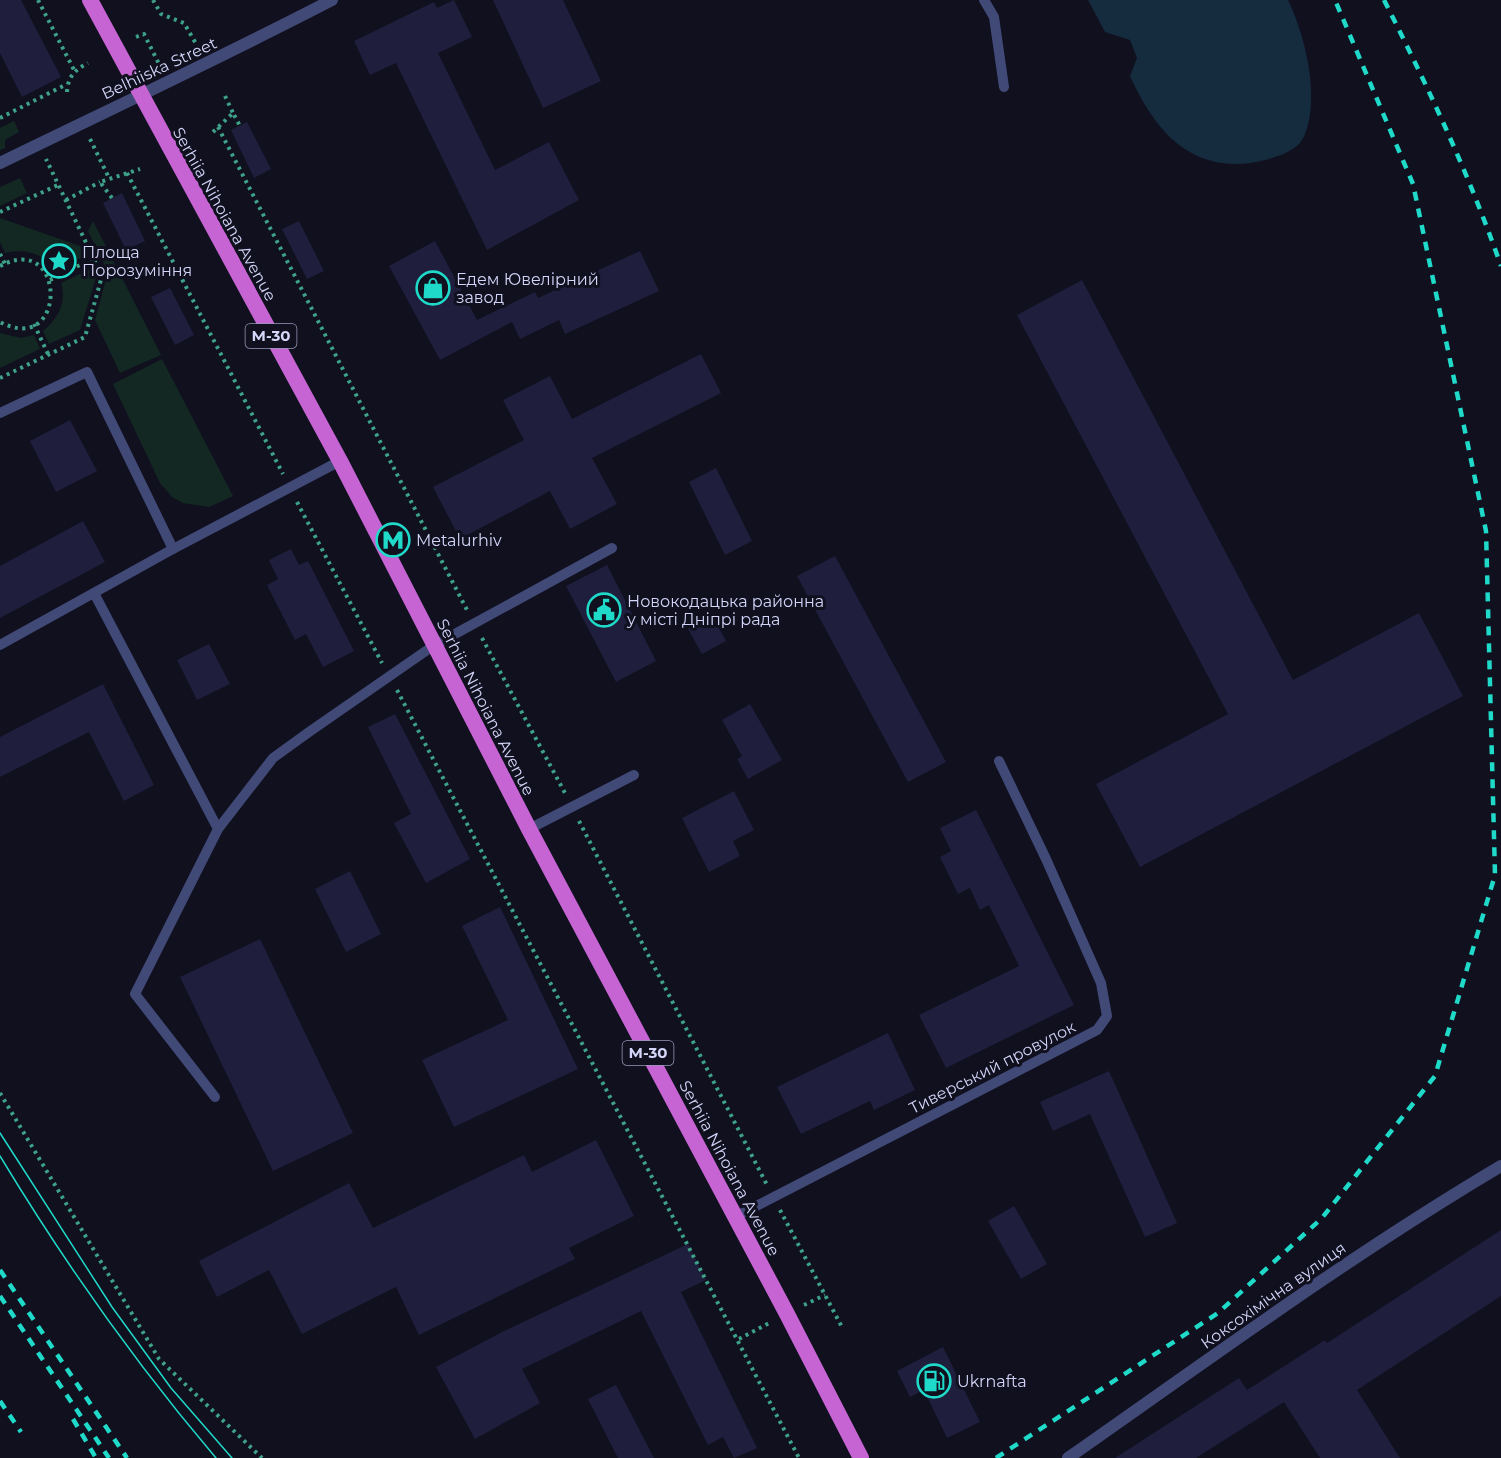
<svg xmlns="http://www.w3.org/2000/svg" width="1501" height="1458" font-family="Montserrat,sans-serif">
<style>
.green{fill:#132823}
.water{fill:#142c3e}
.building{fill:#1f1e3d}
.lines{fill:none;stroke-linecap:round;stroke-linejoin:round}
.path{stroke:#3ea289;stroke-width:4;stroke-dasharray:3 4.5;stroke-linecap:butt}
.service{stroke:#414977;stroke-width:10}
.minor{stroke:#414977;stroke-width:12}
.trunk{stroke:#c564d2;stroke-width:16}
.tram{stroke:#1fd9c9;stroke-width:1.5}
.rail{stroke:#1fd9c9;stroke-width:4.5;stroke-dasharray:9 8;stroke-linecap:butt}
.labels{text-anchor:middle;stroke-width:6;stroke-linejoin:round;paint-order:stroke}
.shield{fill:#10101f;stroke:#989bb8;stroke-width:1.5}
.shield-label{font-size:15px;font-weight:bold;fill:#d3d6f9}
.street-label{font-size:16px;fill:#d3d6f9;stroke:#10101f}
.poi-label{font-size:16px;fill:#d3d6f9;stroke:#10101f;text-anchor:start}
</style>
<rect width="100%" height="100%" fill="#10101f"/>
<g class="green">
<path d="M 14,121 L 19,132 L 5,140 L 5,148 L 0,150 L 0,128 Z"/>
<path d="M 20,178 L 27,193 L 0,206 L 0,187 Z"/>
<path d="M 0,218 L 80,246 L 85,256 L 55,270 C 44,253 24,248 5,253 L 0,242 Z"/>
<path d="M 93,221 L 161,355 L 120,373 L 95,320 L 108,272 L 88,231 Z"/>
<path d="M 92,268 L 96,278 L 80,330 L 49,344 L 43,331 C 58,319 67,302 61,283 Z"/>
<path d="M 0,333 L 21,338 L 34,335 L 40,349 L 0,368 Z"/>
<path d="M 162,359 L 233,496 L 209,507 L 183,503 L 172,497 L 160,483 L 113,384 Z"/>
</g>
<path class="water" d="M 1088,0 L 1288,0 C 1305,35 1320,96 1305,134 C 1300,149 1282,155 1269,159 C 1197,179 1157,136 1130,76 L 1137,58 L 1130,40 L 1105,32 Z"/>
<g class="building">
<path d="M 0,0 L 21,0 L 61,77 L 22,97 L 0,53 Z"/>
<path d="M 454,0 L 472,37 L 438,53 L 495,170 L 549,142 L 579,200 L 487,250 L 396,63 L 370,75 L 354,41 L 434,2 L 437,8 Z"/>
<path d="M 493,0 L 563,0 L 601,81 L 543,108 Z"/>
<path d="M 247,122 L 271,169 L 254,178 L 231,130 Z"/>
<path d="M 122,193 L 145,241 L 126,250 L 103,203 Z"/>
<path d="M 299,221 L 324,271 L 307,279 L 282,229 Z"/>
<path d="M 435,241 L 477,320 L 535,292 L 538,298 L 640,251 L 659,291 L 565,334 L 559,320 L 520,339 L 512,322 L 440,360 L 389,266 Z"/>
<path d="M 1082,280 L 1293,680 L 1419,613 L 1463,696 L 1140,867 L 1096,784 L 1228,714 L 1017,315 Z"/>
<path d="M 170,288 L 194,335 L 175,345 L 151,297 Z"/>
<path d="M 701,354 L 721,393 L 592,458 L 617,504 L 570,529 L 550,491 L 460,539 L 433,487 L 524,440 L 503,400 L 550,376 L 572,419 Z"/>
<path d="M 70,420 L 97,471 L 56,492 L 30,441 Z"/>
<path d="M 716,468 L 752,541 L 725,555 L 689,482 Z"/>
<path d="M 83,521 L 105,562 L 0,618 L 0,566 Z"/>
<path d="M 291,549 L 299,565 L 308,561 L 354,651 L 323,667 L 306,634 L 295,640 L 267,585 L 278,579 L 269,560 Z"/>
<path d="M 835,556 L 946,762 L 908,782 L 797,576 Z"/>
<path d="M 607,565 L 656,661 L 616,682 L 566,586 Z"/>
<path d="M 712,615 L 726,641 L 702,654 L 688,629 Z"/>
<path d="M 209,644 L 230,684 L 197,700 L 177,660 Z"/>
<path d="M 103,684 L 154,785 L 124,801 L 89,732 L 0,777 L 0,737 Z"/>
<path d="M 750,704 L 782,760 L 748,779 L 737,759 L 742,756 L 722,720 Z"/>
<path d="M 395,714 L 470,859 L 426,883 L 394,823 L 411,814 L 368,727 Z"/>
<path d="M 734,791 L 754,830 L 733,841 L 740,856 L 709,872 L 682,818 Z"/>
<path d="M 976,810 L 1074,1005 L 946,1068 L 919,1015 L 1019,966 L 989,905 L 980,910 L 970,888 L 958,894 L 940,857 L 951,851 L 940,828 Z"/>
<path d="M 350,871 L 381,934 L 346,952 L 315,889 Z"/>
<path d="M 500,907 L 578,1069 L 454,1127 L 422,1060 L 508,1020 L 462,926 Z"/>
<path d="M 260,939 L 353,1133 L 273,1171 L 180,977 Z"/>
<path d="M 888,1033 L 915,1090 L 874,1110 L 870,1101 L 801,1134 L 777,1087 Z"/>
<path d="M 1109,1071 L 1177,1223 L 1145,1237 L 1090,1114 L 1053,1131 L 1040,1102 Z"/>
<path d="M 596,1140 L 634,1216 L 569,1248 L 575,1259 L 419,1335 L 396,1287 L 302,1334 L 269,1270 L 217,1297 L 199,1261 L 349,1183 L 373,1228 L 524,1155 L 532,1172 Z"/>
<path d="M 1014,1206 L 1047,1264 L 1021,1279 L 988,1221 Z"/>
<path d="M 1501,1230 L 1501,1296 L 1357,1390 L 1400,1458 L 1320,1458 L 1284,1402 L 1196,1458 L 1115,1458 L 1239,1378 L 1247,1390 L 1325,1340 L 1327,1343 Z"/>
<path d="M 688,1244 L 706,1280 L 681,1292 L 757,1448 L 734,1458 L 723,1437 L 708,1445 L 641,1311 L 522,1369 L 540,1403 L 475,1439 L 436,1367 L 502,1332 Z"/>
<path d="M 943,1347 L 980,1422 L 947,1438 L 924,1390 L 910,1397 L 897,1371 Z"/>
<path d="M 616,1385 L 654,1458 L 618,1458 L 588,1399 Z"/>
</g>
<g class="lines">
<g class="path">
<path d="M 38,0 L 74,70"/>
<path d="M 153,0 L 161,14 L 184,23 L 199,49"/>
<path d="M 136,37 L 144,34 L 160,66"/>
<path d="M 67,92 C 68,76 75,70 88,63"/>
<path d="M 225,96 L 233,113"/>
<path d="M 0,118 L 67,84"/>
<path d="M 218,127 L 467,610"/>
<path d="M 213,132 L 233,113 L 240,126"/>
<path d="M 90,139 L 109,178"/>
<path d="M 127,173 L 283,474"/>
<path d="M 112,198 L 100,182 L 140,169"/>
<path d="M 66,200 L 100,182"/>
<path d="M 0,212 L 58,185"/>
<path d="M 0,254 L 5,264"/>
<path d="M 0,266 C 67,230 68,358 0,322"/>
<path d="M 50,280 L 94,258"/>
<path d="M 34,324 L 48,354"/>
<path d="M 0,378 L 85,337 L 102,276 L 46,159"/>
<path d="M 297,502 L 382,663"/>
<path d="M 482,638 L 565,793"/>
<path d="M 397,690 L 799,1458"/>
<path d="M 579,821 L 767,1185"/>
<path d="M 0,1093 L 159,1359 L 262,1458"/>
<path d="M 780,1210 L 843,1329"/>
<path d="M 804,1305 L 825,1295"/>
<path d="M 739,1339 L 771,1322"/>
</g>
<g class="service">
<path d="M 984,0 L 994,17 L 1004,87"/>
<path d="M 0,413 L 87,372 L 173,549"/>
<path d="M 94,593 L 218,829 L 135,994 L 215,1097"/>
<path d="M 0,645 L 173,549 L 340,461"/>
<path d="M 218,829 L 273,758 L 309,732 L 433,646 L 612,548"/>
<path d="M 529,829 L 634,775"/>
<path d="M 735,1217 L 1097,1030 L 1107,1016 L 1101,983 L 1046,859 L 999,761"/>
</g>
<g class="minor">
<path d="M 0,163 C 111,109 222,57 332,0"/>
<path d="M 1068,1458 C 1211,1358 1351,1255 1501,1166"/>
</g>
<path class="trunk" d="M 90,0 L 340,461 L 529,829 L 787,1314 L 861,1458"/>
<g class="tram">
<path d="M 0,1133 L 112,1307 L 171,1388 L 232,1458"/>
<path d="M 0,1156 C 64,1262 136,1364 216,1458"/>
</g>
<g class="rail">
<path d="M 1384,0 C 1428,87 1469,174 1501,266"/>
<path d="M 0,1270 L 127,1458"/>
<path d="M 0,1296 L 109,1458"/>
<path d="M 0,1401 L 21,1432"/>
<path d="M 73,1419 L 96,1458"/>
<path d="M 996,1458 L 1218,1313 L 1322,1218 L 1435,1076 L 1495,875 L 1486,531 L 1413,184 L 1335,0"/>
</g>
</g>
<defs>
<g id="sight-ring" transform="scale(1.725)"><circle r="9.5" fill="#10101f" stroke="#1fd9c9" stroke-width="1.5"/><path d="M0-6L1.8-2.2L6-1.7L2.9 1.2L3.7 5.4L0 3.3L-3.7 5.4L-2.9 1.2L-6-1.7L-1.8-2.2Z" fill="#1fd9c9"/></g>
<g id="shop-ring" transform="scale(1.725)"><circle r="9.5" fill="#10101f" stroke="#1fd9c9" stroke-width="1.5"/><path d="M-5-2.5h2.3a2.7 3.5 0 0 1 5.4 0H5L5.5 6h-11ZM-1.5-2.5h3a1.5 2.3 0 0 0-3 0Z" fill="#1fd9c9"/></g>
<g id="metro-ring" transform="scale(1.725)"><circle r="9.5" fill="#10101f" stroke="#1fd9c9" stroke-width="1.5"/><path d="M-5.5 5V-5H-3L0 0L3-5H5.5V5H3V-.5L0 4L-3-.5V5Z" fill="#1fd9c9"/></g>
<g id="civic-ring" transform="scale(1.725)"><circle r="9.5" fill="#10101f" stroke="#1fd9c9" stroke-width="1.5"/><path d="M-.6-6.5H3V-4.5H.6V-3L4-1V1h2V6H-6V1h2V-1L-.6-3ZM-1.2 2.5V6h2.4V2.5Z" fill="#1fd9c9"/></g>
<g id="fuel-ring" transform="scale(1.725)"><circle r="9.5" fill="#10101f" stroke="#1fd9c9" stroke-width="1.5"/><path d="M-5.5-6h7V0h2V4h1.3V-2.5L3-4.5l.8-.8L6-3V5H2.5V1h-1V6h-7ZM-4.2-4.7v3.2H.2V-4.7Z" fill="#1fd9c9"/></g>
</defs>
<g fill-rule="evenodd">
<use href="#sight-ring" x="59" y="261"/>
<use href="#shop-ring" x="433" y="288"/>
<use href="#metro-ring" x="393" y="540"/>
<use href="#civic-ring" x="604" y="610"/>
<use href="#fuel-ring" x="934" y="1381"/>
</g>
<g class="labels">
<g class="shield">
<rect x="245.5" y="324" width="51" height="24" rx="4.5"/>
<rect x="622.5" y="1041" width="51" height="24" rx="4.5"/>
</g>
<g class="shield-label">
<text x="271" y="341">М-30</text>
<text x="648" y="1058">М-30</text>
</g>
<g class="street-label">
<text transform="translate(159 68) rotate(-25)" y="6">Belhiiska Street</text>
<text transform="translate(225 214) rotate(61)" y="6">Serhiia Nihoiana Avenue</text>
<text transform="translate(486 707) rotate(63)" y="6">Serhiia Nihoiana Avenue</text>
<text transform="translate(992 1067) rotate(-27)" y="6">Тиверський провулок</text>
<text transform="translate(730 1168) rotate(62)" y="6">Serhiia Nihoiana Avenue</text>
<text transform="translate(1273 1295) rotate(-35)" y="6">Коксохімічна вулиця</text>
</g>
<g class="poi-label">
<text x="82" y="258">Площа<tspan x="82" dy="18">Порозуміння</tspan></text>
<text x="456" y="285">Едем Ювелірний<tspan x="456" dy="18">завод</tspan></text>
<text x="416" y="546">Metalurhiv</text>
<text x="627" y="607">Новокодацька районна<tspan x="627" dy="18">у місті Дніпрі рада</tspan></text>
<text x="957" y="1387">Ukrnafta</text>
</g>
</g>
</svg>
